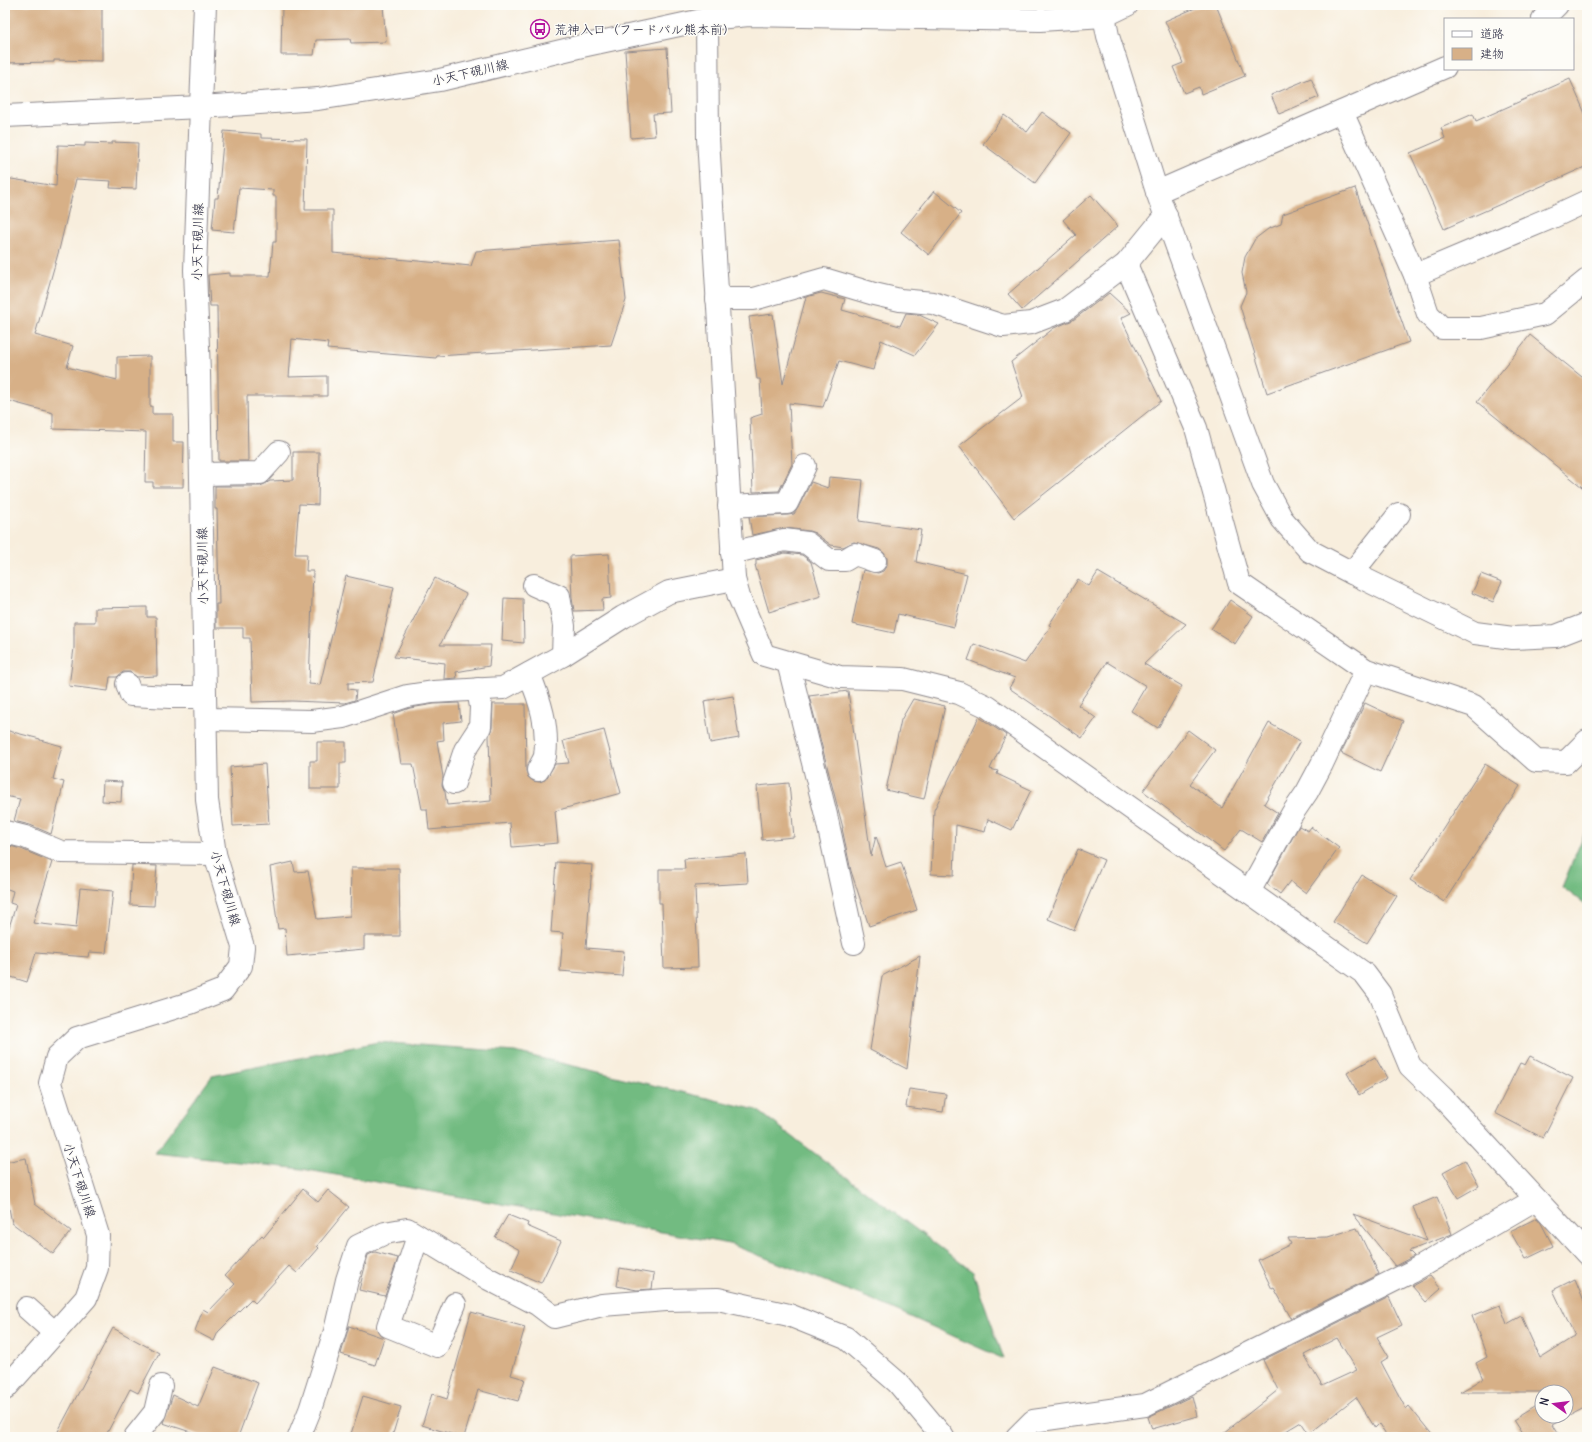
<svg xmlns="http://www.w3.org/2000/svg" width="1592" height="1442" font-family="Delius,'Klee One',sans-serif">
<style>
.forest{fill:#72bb81;stroke:#4a6e5e}
.building{fill:#d7b087;fill-rule:evenodd}
.lines{fill:none;stroke-linecap:round;stroke-linejoin:round}
.street-casing{stroke:#8d888c;stroke-width:24}
.secondary-casing{stroke:#8d888c;stroke-width:24}
.street{stroke:#fff;stroke-width:22}
.secondary{stroke:#fff;stroke-width:22}
.labels{text-anchor:middle;stroke-width:3;stroke-linejoin:round;paint-order:stroke}
.poi-label{font-size:13px;fill:#22223b;stroke:#fdfcf7;text-anchor:start}
.street-label{font-size:13px;fill:#22223b;stroke:#fdfcf7}
</style>
<rect width="100%" height="100%" fill="#fdfcf7"/>
<filter id="ink" filterUnits="userSpaceOnUse"><feTurbulence type="fractalNoise" baseFrequency=".025" numOctaves="2"/><feDisplacementMap in="SourceGraphic" scale="8" xChannelSelector="R" yChannelSelector="G"/><feConvolveMatrix kernelMatrix="1 2 1 2 8 2 1 2 1" color-interpolation-filters="sRGB"/></filter>
<filter id="wash" filterUnits="userSpaceOnUse"><feTurbulence type="fractalNoise" baseFrequency=".012" numOctaves="4" result="noise"/><feDisplacementMap in="SourceGraphic" scale="16" xChannelSelector="R" yChannelSelector="G"/><feGaussianBlur stdDeviation="0.9" result="paint"/><feColorMatrix in="noise" values="0 0 0 0 0 0 0 0 0 0 0 0 0 0 0 0 0 1.4 0 .05"/><feComposite in="paint" operator="in"/></filter>
<g filter="url(#wash)">
<rect width="100%" height="100%" fill="#f8eedd"/>
<g class="forest">
<path d="M 1587,827 L 1587,906 L 1562,887 Z"/>
<path d="M 378,1042 L 515,1052 L 757,1110 L 973,1272 L 1004,1359 L 873,1300 L 730,1244 L 302,1169 L 155,1153 L 212,1076 Z"/>
</g>
<g id="blocks">
<g class="building">
<path d="M 5,5 L 102,5 L 102,61 L 54,60 L 54,62 L 5,63 Z"/>
<path d="M 282,5 L 383,5 L 386,42 L 351,43 L 350,39 L 316,40 L 314,55 L 281,55 Z"/>
<path d="M 1202,5 L 1216,5 L 1245,76 L 1201,94 L 1199,87 L 1184,93 L 1173,67 L 1183,63 L 1165,21 Z"/>
<path d="M 667,48 L 671,113 L 653,114 L 655,136 L 631,138 L 625,51 Z"/>
<path d="M 1311,78 L 1319,97 L 1279,114 L 1271,95 Z"/>
<path d="M 1570,79 L 1587,118 L 1587,166 L 1444,229 L 1410,153 L 1445,138 L 1441,128 L 1473,114 L 1476,121 Z"/>
<path d="M 1042,112 L 1071,133 L 1035,183 L 983,144 L 1004,115 L 1027,132 Z"/>
<path d="M 224,131 L 261,134 L 261,138 L 307,139 L 305,210 L 333,210 L 333,253 L 471,266 L 476,251 L 619,240 L 626,300 L 611,345 L 437,356 L 436,358 L 327,349 L 328,343 L 292,339 L 289,377 L 327,376 L 327,396 L 247,396 L 248,461 L 219,461 L 217,306 L 210,306 L 208,275 L 230,273 L 230,276 L 270,276 L 273,242 L 276,242 L 276,196 L 273,196 L 273,190 L 239,188 L 234,232 L 212,230 L 215,198 L 218,198 Z"/>
<path d="M 112,142 L 138,143 L 136,189 L 110,188 L 111,181 L 76,179 L 59,250 L 35,335 L 73,346 L 67,367 L 117,380 L 117,357 L 150,356 L 150,406 L 152,406 L 152,414 L 173,414 L 173,442 L 184,442 L 183,487 L 153,487 L 153,482 L 145,482 L 146,432 L 53,429 L 53,413 L 5,400 L 5,178 L 56,186 L 58,145 L 85,146 L 85,143 L 112,144 Z"/>
<path d="M 1355,188 L 1409,342 L 1267,393 L 1240,306 L 1246,292 L 1242,273 L 1245,257 L 1255,239 L 1268,229 L 1281,224 L 1283,214 Z"/>
<path d="M 934,191 L 961,213 L 929,255 L 901,232 Z"/>
<path d="M 1091,195 L 1118,226 L 1022,310 L 1008,294 L 1076,235 L 1063,220 Z"/>
<path d="M 821,293 L 845,299 L 842,310 L 900,326 L 906,313 L 917,314 L 939,324 L 915,355 L 881,340 L 873,370 L 839,361 L 823,407 L 789,403 L 792,464 L 779,491 L 753,492 L 750,418 L 762,414 L 760,379 L 757,379 L 749,317 L 773,314 L 783,384 L 806,297 Z"/>
<path d="M 1109,293 L 1131,313 L 1121,318 L 1161,401 L 1014,518 L 959,446 L 1023,397 L 1011,362 L 1054,328 L 1073,320 Z"/>
<path d="M 1530,335 L 1587,381 L 1587,491 L 1477,402 Z"/>
<path d="M 293,452 L 319,452 L 318,505 L 299,504 L 295,554 L 307,554 L 306,571 L 313,571 L 309,684 L 320,685 L 346,576 L 394,587 L 373,682 L 348,683 L 348,689 L 356,690 L 355,700 L 345,703 L 292,701 L 252,702 L 250,638 L 243,638 L 243,628 L 216,628 L 216,604 L 219,604 L 217,509 L 215,509 L 215,486 L 260,486 L 265,484 L 270,481 L 293,480 Z"/>
<path d="M 829,477 L 863,480 L 859,521 L 921,530 L 916,562 L 967,574 L 954,627 L 898,614 L 894,633 L 852,624 L 863,570 L 878,573 L 883,571 L 887,565 L 887,558 L 884,553 L 879,549 L 854,542 L 843,547 L 831,545 L 815,533 L 809,531 L 786,528 L 752,535 L 749,517 L 788,515 L 794,514 L 798,508 L 811,482 L 828,488 Z"/>
<path d="M 785,553 L 802,555 L 811,562 L 821,596 L 769,612 L 755,565 L 756,565 L 756,560 Z"/>
<path d="M 609,554 L 611,598 L 602,599 L 603,610 L 574,611 L 572,598 L 570,556 Z"/>
<path d="M 1098,572 L 1186,624 L 1144,664 L 1182,686 L 1158,728 L 1131,711 L 1146,686 L 1107,662 L 1078,705 L 1096,718 L 1082,738 L 1009,688 L 1015,678 L 968,660 L 974,644 L 1025,663 L 1051,626 L 1049,625 L 1078,579 L 1089,586 Z"/>
<path d="M 1481,574 L 1502,582 L 1493,602 L 1472,593 Z"/>
<path d="M 435,578 L 466,594 L 440,645 L 491,645 L 489,666 L 456,672 L 457,678 L 444,679 L 445,663 L 394,657 Z"/>
<path d="M 504,598 L 523,599 L 524,643 L 502,641 Z"/>
<path d="M 1230,600 L 1253,616 L 1235,644 L 1211,629 Z"/>
<path d="M 147,607 L 147,617 L 156,617 L 157,676 L 137,677 L 130,672 L 123,672 L 117,677 L 110,677 L 108,691 L 69,686 L 74,648 L 74,622 L 95,622 L 95,608 Z"/>
<path d="M 848,691 L 871,856 L 876,836 L 886,867 L 901,862 L 917,910 L 869,926 L 851,871 L 842,828 L 843,828 L 809,696 Z"/>
<path d="M 733,696 L 739,738 L 710,743 L 704,701 Z"/>
<path d="M 913,699 L 945,706 L 924,799 L 886,790 L 901,720 Z"/>
<path d="M 459,703 L 461,721 L 443,723 L 444,740 L 437,741 L 443,777 L 442,785 L 445,792 L 447,805 L 491,801 L 489,736 L 492,728 L 493,704 L 525,704 L 526,771 L 528,777 L 533,781 L 539,782 L 545,780 L 555,764 L 569,763 L 563,741 L 604,730 L 621,793 L 555,811 L 558,843 L 512,847 L 510,823 L 429,830 L 427,809 L 422,809 L 413,764 L 401,764 L 393,714 L 410,708 L 434,704 Z"/>
<path d="M 1365,703 L 1403,721 L 1380,772 L 1341,753 Z"/>
<path d="M 979,717 L 1006,735 L 990,769 L 998,771 L 997,774 L 1031,790 L 1012,830 L 988,819 L 985,832 L 956,825 L 954,875 L 931,874 L 934,810 Z"/>
<path d="M 1269,723 L 1300,741 L 1264,804 L 1278,813 L 1262,842 L 1241,829 L 1224,851 L 1143,791 L 1188,730 L 1215,750 L 1190,784 L 1222,808 Z"/>
<path d="M 5,730 L 40,739 L 40,740 L 62,746 L 53,779 L 64,782 L 51,834 L 30,825 L 14,821 L 20,799 L 5,796 Z"/>
<path d="M 317,742 L 346,742 L 346,763 L 340,763 L 340,789 L 310,789 L 310,761 L 317,761 Z"/>
<path d="M 265,764 L 269,824 L 233,826 L 230,767 Z"/>
<path d="M 1485,764 L 1520,786 L 1444,902 L 1410,880 Z"/>
<path d="M 103,781 L 122,782 L 121,802 L 102,801 Z"/>
<path d="M 789,783 L 794,837 L 762,840 L 757,786 Z"/>
<path d="M 1299,826 L 1308,831 L 1311,827 L 1339,848 L 1306,893 L 1290,881 L 1280,894 L 1267,884 Z"/>
<path d="M 7,845 L 21,849 L 52,862 L 33,923 L 76,928 L 80,888 L 113,891 L 106,953 L 89,952 L 88,957 L 36,953 L 27,982 L 5,975 L 5,940 L 16,905 L 10,903 L 13,891 L 5,888 L 5,851 Z"/>
<path d="M 1078,849 L 1104,860 L 1074,930 L 1048,919 Z"/>
<path d="M 746,854 L 748,883 L 695,886 L 698,967 L 664,968 L 662,903 L 659,903 L 659,869 L 685,869 L 684,859 Z"/>
<path d="M 293,862 L 295,872 L 308,871 L 317,919 L 350,916 L 351,868 L 399,868 L 400,936 L 364,936 L 364,949 L 287,956 L 285,928 L 278,929 L 270,867 Z"/>
<path d="M 556,862 L 592,865 L 586,948 L 624,951 L 622,976 L 560,971 L 563,933 L 551,932 Z"/>
<path d="M 132,865 L 157,866 L 154,906 L 130,905 Z"/>
<path d="M 1362,875 L 1397,896 L 1367,943 L 1333,922 Z"/>
<path d="M 920,956 L 907,1069 L 870,1050 L 882,976 Z"/>
<path d="M 1530,1056 L 1573,1078 L 1543,1138 L 1495,1113 L 1520,1063 L 1525,1065 Z"/>
<path d="M 1375,1057 L 1387,1078 L 1359,1095 L 1347,1073 Z"/>
<path d="M 909,1089 L 946,1094 L 943,1112 L 906,1107 Z"/>
<path d="M 26,1158 L 35,1204 L 71,1231 L 53,1254 L 12,1223 L 5,1188 L 5,1162 Z"/>
<path d="M 1465,1160 L 1479,1186 L 1458,1198 L 1443,1172 Z"/>
<path d="M 303,1189 L 318,1202 L 328,1190 L 349,1207 L 317,1246 L 319,1248 L 297,1273 L 289,1266 L 255,1303 L 251,1299 L 218,1332 L 214,1341 L 195,1331 L 203,1309 L 208,1312 L 235,1284 L 225,1275 L 262,1235 L 264,1237 Z"/>
<path d="M 1437,1197 L 1452,1234 L 1409,1251 L 1414,1256 L 1395,1266 L 1353,1214 L 1427,1241 L 1413,1207 Z"/>
<path d="M 508,1215 L 528,1223 L 527,1226 L 561,1241 L 541,1283 L 511,1270 L 520,1250 L 495,1237 Z"/>
<path d="M 1537,1218 L 1541,1223 L 1553,1246 L 1526,1259 L 1510,1231 Z"/>
<path d="M 1357,1228 L 1379,1274 L 1291,1318 L 1274,1288 L 1272,1289 L 1258,1260 L 1291,1244 L 1288,1238 L 1328,1237 Z"/>
<path d="M 375,1252 L 398,1258 L 385,1296 L 359,1290 L 368,1255 Z"/>
<path d="M 620,1268 L 654,1274 L 652,1289 L 637,1290 L 617,1286 Z"/>
<path d="M 1430,1276 L 1441,1289 L 1426,1302 L 1412,1286 Z"/>
<path d="M 1575,1279 L 1587,1308 L 1587,1406 L 1553,1424 L 1561,1437 L 1524,1437 L 1513,1420 L 1542,1402 L 1542,1416 L 1566,1416 L 1566,1392 L 1460,1392 L 1483,1379 L 1476,1363 L 1487,1357 L 1472,1316 L 1500,1305 L 1507,1324 L 1521,1316 L 1540,1358 L 1575,1336 L 1553,1290 Z"/>
<path d="M 1389,1297 L 1402,1325 L 1377,1337 L 1389,1357 L 1381,1362 L 1406,1409 L 1409,1406 L 1434,1437 L 1387,1437 L 1379,1424 L 1375,1428 L 1356,1397 L 1309,1434 L 1301,1422 L 1276,1437 L 1219,1437 L 1278,1390 L 1263,1360 ZM 1337,1338 L 1357,1370 L 1322,1386 L 1304,1355 Z"/>
<path d="M 471,1312 L 525,1327 L 511,1375 L 525,1379 L 518,1401 L 478,1390 L 464,1437 L 461,1437 L 422,1425 L 432,1394 L 447,1399 Z"/>
<path d="M 349,1326 L 384,1338 L 375,1365 L 341,1354 Z"/>
<path d="M 113,1328 L 159,1353 L 138,1393 L 130,1389 L 105,1437 L 55,1437 Z"/>
<path d="M 215,1367 L 258,1383 L 238,1437 L 216,1437 L 200,1435 L 163,1423 L 173,1395 L 198,1407 Z"/>
<path d="M 363,1396 L 401,1407 L 392,1437 L 350,1437 Z"/>
<path d="M 1192,1396 L 1197,1416 L 1152,1429 L 1148,1417 Z"/>
</g>
</g>
</g>
<g filter="url(#ink)">
<use href="#blocks" fill-opacity="0" stroke="#8d888c" stroke-width="1"/>
<g class="lines">
<g class="street-casing">
<g id="street">
<path d="M 1104,16 L 1108,36 L 1157,192 L 1445,67"/>
<path d="M 707,19 L 708,138 L 734,579 L 739,597 L 764,655 L 840,677 L 903,679 L 959,693 L 988,707 L 1365,974 L 1380,994 L 1410,1066 L 1442,1097 L 1587,1254"/>
<path d="M 1543,19 L 1557,5"/>
<path d="M 201,107 L 205,5"/>
<path d="M 1342,112 L 1415,275 L 1555,216 L 1587,201"/>
<path d="M 1157,192 L 1263,484 L 1282,519 L 1310,551 L 1352,573 L 1475,633 L 1513,638 L 1556,636 L 1587,624"/>
<path d="M 1126,264 L 1196,428 L 1239,583 L 1366,670 L 1474,706 L 1536,761 L 1566,762 L 1587,741"/>
<path d="M 1415,275 L 1428,314 L 1442,328 L 1481,328 L 1545,314 L 1587,280"/>
<path d="M 717,299 L 754,299 L 824,279 L 874,294 L 900,300 L 933,303 L 1003,326 L 1031,323 L 1065,310 L 1126,264 L 1166,215"/>
<path d="M 201,474 L 260,473 L 279,452"/>
<path d="M 729,506 L 787,503 L 805,466"/>
<path d="M 732,553 L 784,540 L 807,543 L 829,560 L 845,560 L 855,554 L 875,561"/>
<path d="M 1352,573 L 1399,514"/>
<path d="M 534,585 L 559,596 L 564,626 L 563,655"/>
<path d="M 788,662 L 826,815 L 854,943"/>
<path d="M 529,674 C 540,700 549,727 545,756 C 544,760 540,766 538,770"/>
<path d="M 127,684 L 131,695 L 170,697 L 204,697"/>
<path d="M 206,719 L 312,721 L 343,717 L 407,696 L 433,692 L 503,688 L 563,655 L 623,617 L 669,592 L 734,579"/>
<path d="M 454,783 L 465,750 L 480,727 L 481,707 L 478,689"/>
<path d="M 5,832 L 25,837 L 61,852 L 215,854"/>
<path d="M 1249,892 L 1292,814 L 1307,792 L 1322,764 L 1366,670"/>
<path d="M 418,1236 L 388,1326 L 437,1346 L 455,1304"/>
<path d="M 27,1308 L 55,1333"/>
<path d="M 135,1437 L 155,1412 L 161,1386"/>
<path d="M 299,1437 L 310,1410 L 335,1331 L 347,1280 L 358,1246 L 385,1233 L 407,1229 L 489,1279 L 537,1304 L 554,1317 L 602,1305 L 666,1300 L 718,1299 L 789,1315 L 846,1338 L 898,1383 L 943,1437"/>
<path d="M 1017,1437 L 1033,1421 L 1145,1405 L 1411,1272 L 1536,1199"/>
</g>
</g>
<g class="secondary-casing">
<g id="secondary">
<path d="M 5,116 L 201,107 L 318,99 L 440,80 L 582,46 L 707,19 L 749,15 L 1040,20 L 1104,16 L 1127,5"/>
<path d="M 5,1389 L 86,1298 L 97,1268 L 98,1235 L 50,1083 L 57,1057 L 77,1038 L 190,1003 L 223,990 L 241,966 L 243,947 L 215,854 L 207,800 L 199,373 L 195,270 L 201,107"/>
</g>
</g>
<use href="#street" class="street"/>
<use href="#secondary" class="secondary"/>
</g>
</g>
<defs>
<g id="bus-ring" transform="scale(1)"><circle r="9.5" fill="#fdfcf7" stroke="#b5179e" stroke-width="1.5"/><path d="M-5-6H5V4H4V6H2V4H-2V6H-4V4H-5ZM-3.5-4V0h7V-4ZM-3.5 1.2v1.5H-2V1.2ZM2 1.2v1.5H3.5V1.2Z" fill="#b5179e"/></g>
</defs>
<g fill-rule="evenodd">
<use href="#bus-ring" x="540" y="29"/>
</g>
<g class="labels">
<g class="poi-label">
<text x="554" y="34">荒神入口（フードパル熊本前）</text>
</g>
<g class="street-label">
<text transform="translate(470 72) rotate(-13)" y="5">小天下硯川線</text>
<text transform="translate(197 242) rotate(-89)" y="5">小天下硯川線</text>
<text transform="translate(202 566) rotate(-91)" y="5">小天下硯川線</text>
<text transform="translate(226 888) rotate(74)" y="5">小天下硯川線</text>
<text transform="translate(80 1180) rotate(72)" y="5">小天下硯川線</text>
</g>
</g>
<rect width="1592" height="1442" fill="none" stroke="#fdfcf7" stroke-width="20"/>
<rect x="1444" y="18" width="130" height="52" fill="#fdfcf7" stroke="#a5a5ac"/>
<rect x="1452" y="31" width="20" height="6" fill="#ffffff" stroke="#a5a5ac"/>
<text x="1480" y="38" font-size="12" fill="#22223b">道路</text>
<rect x="1452" y="48" width="20" height="12" fill="#d7b087" stroke="#a5a5ac"/>
<text x="1480" y="58" font-size="12" fill="#22223b">建物</text>
<g transform="translate(1554 1404) rotate(284)"><circle r="19" fill="#fdfcf7" stroke="#a5a5ac"/>
<path d="M0-3L7 15L0 10L-7 15Z" fill="#b5179e"/>
<text y="-6" font-size="11" font-weight="bold" text-anchor="middle" fill="#22223b">N</text>
</g>
</svg>
